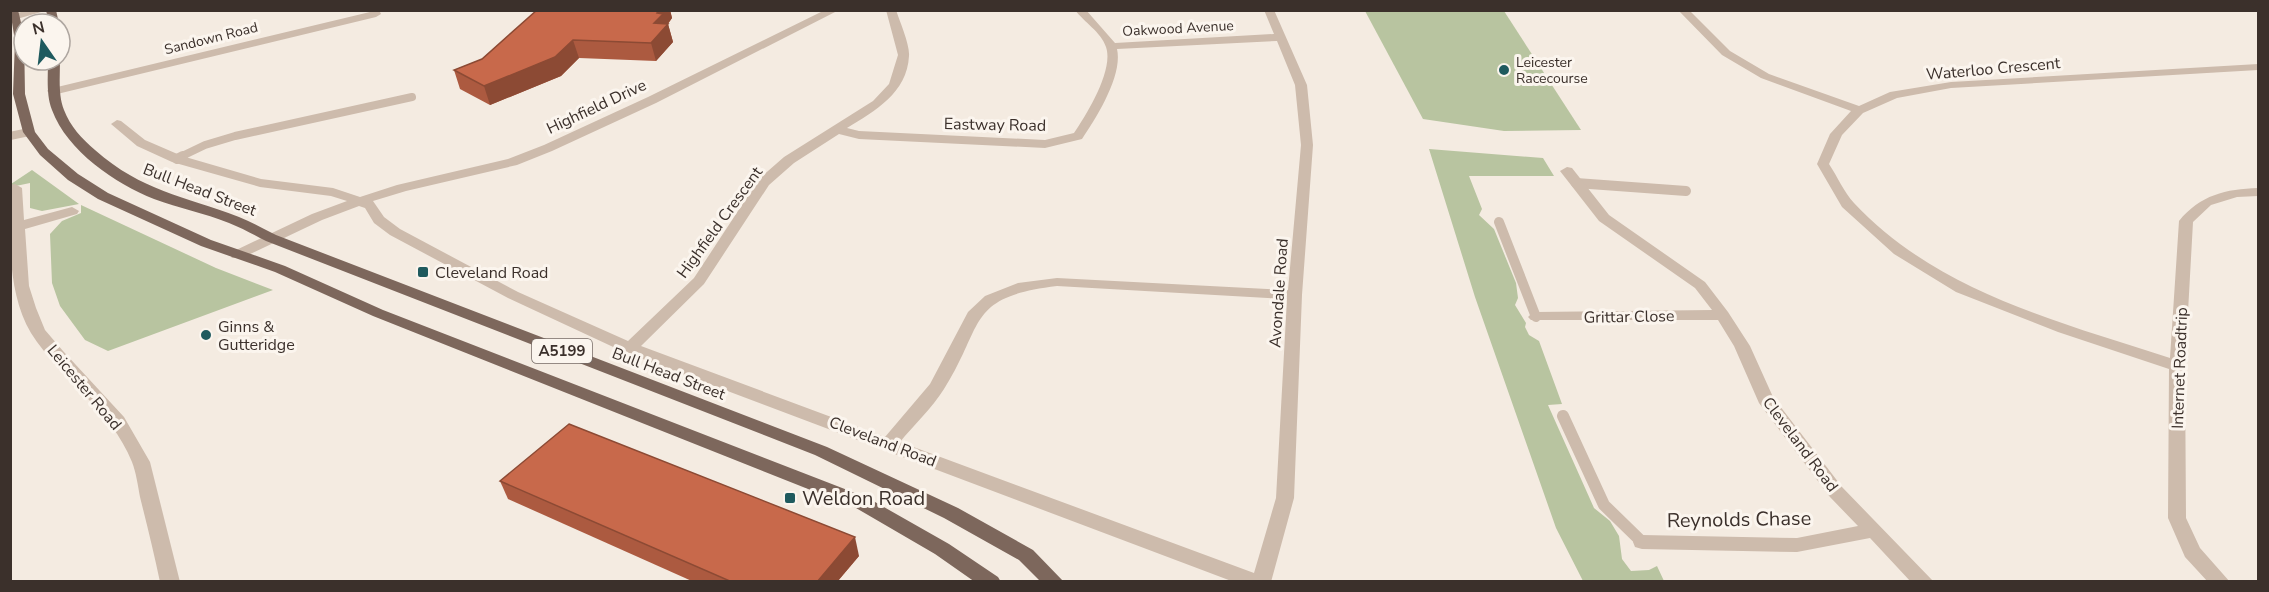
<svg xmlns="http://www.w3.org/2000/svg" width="2269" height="592" font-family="'Nunito Sans',sans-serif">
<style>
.green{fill:#b8c4a0}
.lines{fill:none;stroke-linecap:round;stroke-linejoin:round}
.service-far2{stroke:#cdbbac;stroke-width:8}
.service-far1{stroke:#cdbbac;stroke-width:10}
.service{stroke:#cdbbac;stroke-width:12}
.minor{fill:#cdbbac;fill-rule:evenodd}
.primary{fill:#7d675c;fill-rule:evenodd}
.wall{fill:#ac5a40}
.shaded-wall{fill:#8c4a34}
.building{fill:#c8694b;stroke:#8c4a34;stroke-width:1.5}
.poi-dot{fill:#1f5a5e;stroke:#fbf5ee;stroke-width:2}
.labels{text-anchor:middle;stroke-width:6;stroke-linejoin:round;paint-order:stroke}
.far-street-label{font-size:14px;fill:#3b302b;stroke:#fbf5ee}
.far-poi-label{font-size:14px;fill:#3b302b;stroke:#fbf5ee;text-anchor:start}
.shield{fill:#fbf5ee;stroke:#756b66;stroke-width:1.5}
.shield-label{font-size:15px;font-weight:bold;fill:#3b302b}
.street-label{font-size:16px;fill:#3b302b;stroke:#fbf5ee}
.poi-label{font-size:16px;fill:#3b302b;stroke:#fbf5ee;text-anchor:start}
.near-poi-label{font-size:20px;fill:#3b302b;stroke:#fbf5ee;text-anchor:start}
.near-street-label{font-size:20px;fill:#3b302b;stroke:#fbf5ee}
</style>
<rect width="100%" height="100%" fill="#f4ebe1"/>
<g class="green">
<path d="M 1365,11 L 1504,11 L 1581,130 L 1504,131 L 1423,119 Z"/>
<path d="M 1429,149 L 1543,158 L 1554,176 L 1469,176 L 1482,209 L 1479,215 L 1494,229 L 1516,283 L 1518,298 L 1515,305 L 1526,323 L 1525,327 L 1529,335 L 1539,341 L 1562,404 L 1548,405 L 1594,508 L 1610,521 L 1619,536 L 1622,559 L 1631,571 L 1649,570 L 1657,566 L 1664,581 L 1583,581 L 1556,528 L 1475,297 Z"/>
<path d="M 32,170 L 79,204 L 42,211 L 30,208 L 30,183 L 11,187 L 11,184 Z"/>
<path d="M 81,205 L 216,268 L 273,290 L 108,351 L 85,340 L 60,306 L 52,283 L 50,234 L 62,221 L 81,213 Z"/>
</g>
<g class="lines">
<g class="service-far2">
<path d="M 10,136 L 29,132"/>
<path d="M 180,157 L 205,145 L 235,136 L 412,97"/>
</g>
<g class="service-far1">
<path d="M 177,159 L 183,156"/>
<path d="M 1576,183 L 1686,191"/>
<path d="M 1499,222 L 1536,317"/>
</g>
<path class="service" d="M 1563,416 L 1604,505 L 1642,542"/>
<g class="minor">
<path d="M 28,10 L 48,10 L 10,21 L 10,15 Z"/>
<path d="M 369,10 L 379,10 L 381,14 L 376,17 L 53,95 L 47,91 L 49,89 L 370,12 Z"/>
<path d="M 825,10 L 839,10 L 656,103 L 552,151 L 517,165 L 406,191 L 373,201 L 384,217 L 400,229 L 518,292 L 628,341 L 694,278 L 759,179 L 784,157 L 873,101 L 889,84 L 898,55 L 886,10 L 896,10 C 900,22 910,45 909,56 C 907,93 875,111 847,128 L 859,131 L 1045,140 L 1074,133 C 1087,114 1114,70 1106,47 C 1101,32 1084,22 1075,10 L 1086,10 L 1115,43 L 1274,34 L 1264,10 L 1274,10 L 1307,85 L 1313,145 L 1302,295 L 1294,498 L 1271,582 L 1234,582 L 624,352 L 508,298 L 390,235 L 374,223 L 365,208 L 359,206 L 322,220 L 242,258 L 232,258 L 230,255 L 232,252 L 312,214 L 347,201 L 331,196 L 260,187 L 172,162 L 137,146 L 111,124 L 117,120 L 121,121 L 145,140 L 182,156 L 261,179 L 333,188 L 360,197 L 397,185 L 508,159 L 544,145 L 648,97 ZM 1277,41 L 1295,85 L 1301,145 L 1288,290 L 1057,278 L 1018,283 L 985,296 L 968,312 L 930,384 L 885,437 L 641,346 L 704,284 L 769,185 L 794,163 L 839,134 L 859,139 L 1045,148 L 1082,139 C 1097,117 1123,75 1117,49 ZM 1057,286 L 1287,299 L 1276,498 L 1254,573 L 900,442 C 914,425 932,408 944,389 C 985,325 965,297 1057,286 Z"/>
<path d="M 1678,10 L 1689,10 L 1730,51 L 1769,74 L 1859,106 L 1890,92 L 1951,82 L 2258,64 L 2258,70 L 1951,88 L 1897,98 L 1863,113 L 1842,135 L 1829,164 C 1837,176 1844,192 1854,203 C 1936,291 2059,322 2170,358 L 2179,221 C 2200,195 2226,189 2258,188 L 2258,196 L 2237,197 L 2211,205 L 2193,222 L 2185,366 L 2186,518 L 2200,548 L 2230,582 L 2208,582 L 2185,557 L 2168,518 L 2169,369 L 2058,332 L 1956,292 L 1894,254 L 1842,207 L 1817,164 L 1830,134 L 1851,111 L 1761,78 L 1722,55 Z"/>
<path d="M 1567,167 L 1572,168 L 1609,215 L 1705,282 L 1728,312 L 1750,346 L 1773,397 L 1842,487 L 1934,582 L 1911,582 L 1870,538 L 1797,552 L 1642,549 L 1635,547 L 1633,542 L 1635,537 L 1642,535 L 1797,538 L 1858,526 L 1830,497 L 1759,403 L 1734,346 L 1718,320 L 1531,320 L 1528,317 L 1531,314 L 1536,312 L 1712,310 L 1695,288 L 1599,221 L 1560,171 Z"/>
<path d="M 15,184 L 22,188 L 24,220 L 72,207 L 79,211 L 77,214 L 25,229 L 29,286 L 36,308 L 45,330 L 63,351 L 124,417 L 150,462 L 180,582 L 160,582 C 154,553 147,525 140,497 C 138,486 136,472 132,462 C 111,409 60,379 31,333 C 6,291 10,232 10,185 Z"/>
</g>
<g class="primary">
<path d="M 10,10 L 18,10 L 24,35 L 25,94 L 35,132 L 48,149 L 78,174 L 108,193 L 211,240 L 285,266 L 383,310 L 868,498 L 949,544 L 998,577 L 1001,582 L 975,582 L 935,554 L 856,508 L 373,316 L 275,272 L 201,246 L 98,199 L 68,180 L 40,155 L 23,132 L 13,94 L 15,41 Z"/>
<path d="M 46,10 L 56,10 L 59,24 L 49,24 Z"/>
<path d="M 48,60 L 60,60 C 60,76 58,95 64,110 C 70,126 82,139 95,150 C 143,192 182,195 239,217 C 252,222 264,229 276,235 L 827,447 L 958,508 L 1033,550 L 1064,582 L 1041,582 L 1019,560 L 944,518 L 815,455 L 266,241 C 254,235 242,228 229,223 C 204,213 179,208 154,199 C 116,184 67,151 52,110 C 46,95 48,76 48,60 Z"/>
</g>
</g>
<g class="wall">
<path d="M 537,10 L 670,10 L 672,18 L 668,24 L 673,42 L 656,61 L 579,58 L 561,76 L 490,105 L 460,89 L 454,70 L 482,59 Z"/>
<path d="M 500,481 L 859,556 L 837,582 L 694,582 L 508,499 Z"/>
</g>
<g class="shaded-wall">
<path d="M 653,10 L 670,10 L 672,18 L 666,26 L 668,24 L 673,42 L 656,61 L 651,43 L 654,23 Z"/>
<path d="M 573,40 L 579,58 L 561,76 L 490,105 L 484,86 Z"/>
<path d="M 855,537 L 859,556 L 837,582 L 817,582 Z"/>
</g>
<g class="building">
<path d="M 537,10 L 659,10 L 657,13 L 663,14 L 654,23 L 668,24 L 651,43 L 573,40 L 555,57 L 484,86 L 454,70 L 482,59 Z"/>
<path d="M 569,424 L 855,537 L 817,582 L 732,582 L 500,481 Z"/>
</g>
<g class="poi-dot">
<circle cx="1504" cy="70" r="6"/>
<rect x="417" y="266" width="12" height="12" rx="3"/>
<circle cx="206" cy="335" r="6"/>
<rect x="784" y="492" width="12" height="12" rx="3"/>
</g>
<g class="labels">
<g class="far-street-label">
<text transform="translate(1178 28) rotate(-3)" y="5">Oakwood Avenue</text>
<text transform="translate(211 38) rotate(-14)" y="5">Sandown Road</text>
</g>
<g class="far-poi-label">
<text x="1516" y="67">Leicester<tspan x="1516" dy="16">Racecourse</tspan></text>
</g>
<rect class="shield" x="532" y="339" width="60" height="24" rx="4.5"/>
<g class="shield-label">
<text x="562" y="356">A5199</text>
</g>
<g class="street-label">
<text transform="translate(1993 68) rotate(-5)" y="6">Waterloo Crescent</text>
<text transform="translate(596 106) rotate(-25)" y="6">Highfield Drive</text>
<text transform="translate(995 124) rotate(1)" y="6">Eastway Road</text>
<text transform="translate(200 189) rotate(21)" y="6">Bull Head Street</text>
<text transform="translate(719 222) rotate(-54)" y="6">Highfield Crescent</text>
<text transform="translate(1278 293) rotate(-86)" y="6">Avondale Road</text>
<text transform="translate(1629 316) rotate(-1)" y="6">Grittar Close</text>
<text transform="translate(2179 368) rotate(-88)" y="6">Internet Roadtrip</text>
<text transform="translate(669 373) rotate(21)" y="6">Bull Head Street</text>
<text transform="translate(85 387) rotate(50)" y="6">Leicester Road</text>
<text transform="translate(883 441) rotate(21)" y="6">Cleveland Road</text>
<text transform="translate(1801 444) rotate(53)" y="6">Cleveland Road</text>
</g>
<g class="poi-label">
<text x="435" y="278">Cleveland Road</text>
<text x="218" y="332">Ginns &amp;<tspan x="218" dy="18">Gutteridge</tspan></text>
</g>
<g class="near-poi-label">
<text x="802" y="505">Weldon Road</text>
</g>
<g class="near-street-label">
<text transform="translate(1739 519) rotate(-1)" y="7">Reynolds Chase</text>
</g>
</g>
<rect width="2269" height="592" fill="none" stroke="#3b302b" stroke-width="24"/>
<g transform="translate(42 42) rotate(346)"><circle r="28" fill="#fbf5ee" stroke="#aea6a0" stroke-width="1.5"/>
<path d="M0-4.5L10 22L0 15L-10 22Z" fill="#1f5a5e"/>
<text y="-9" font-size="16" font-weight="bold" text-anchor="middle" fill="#3b302b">N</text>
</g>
</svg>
